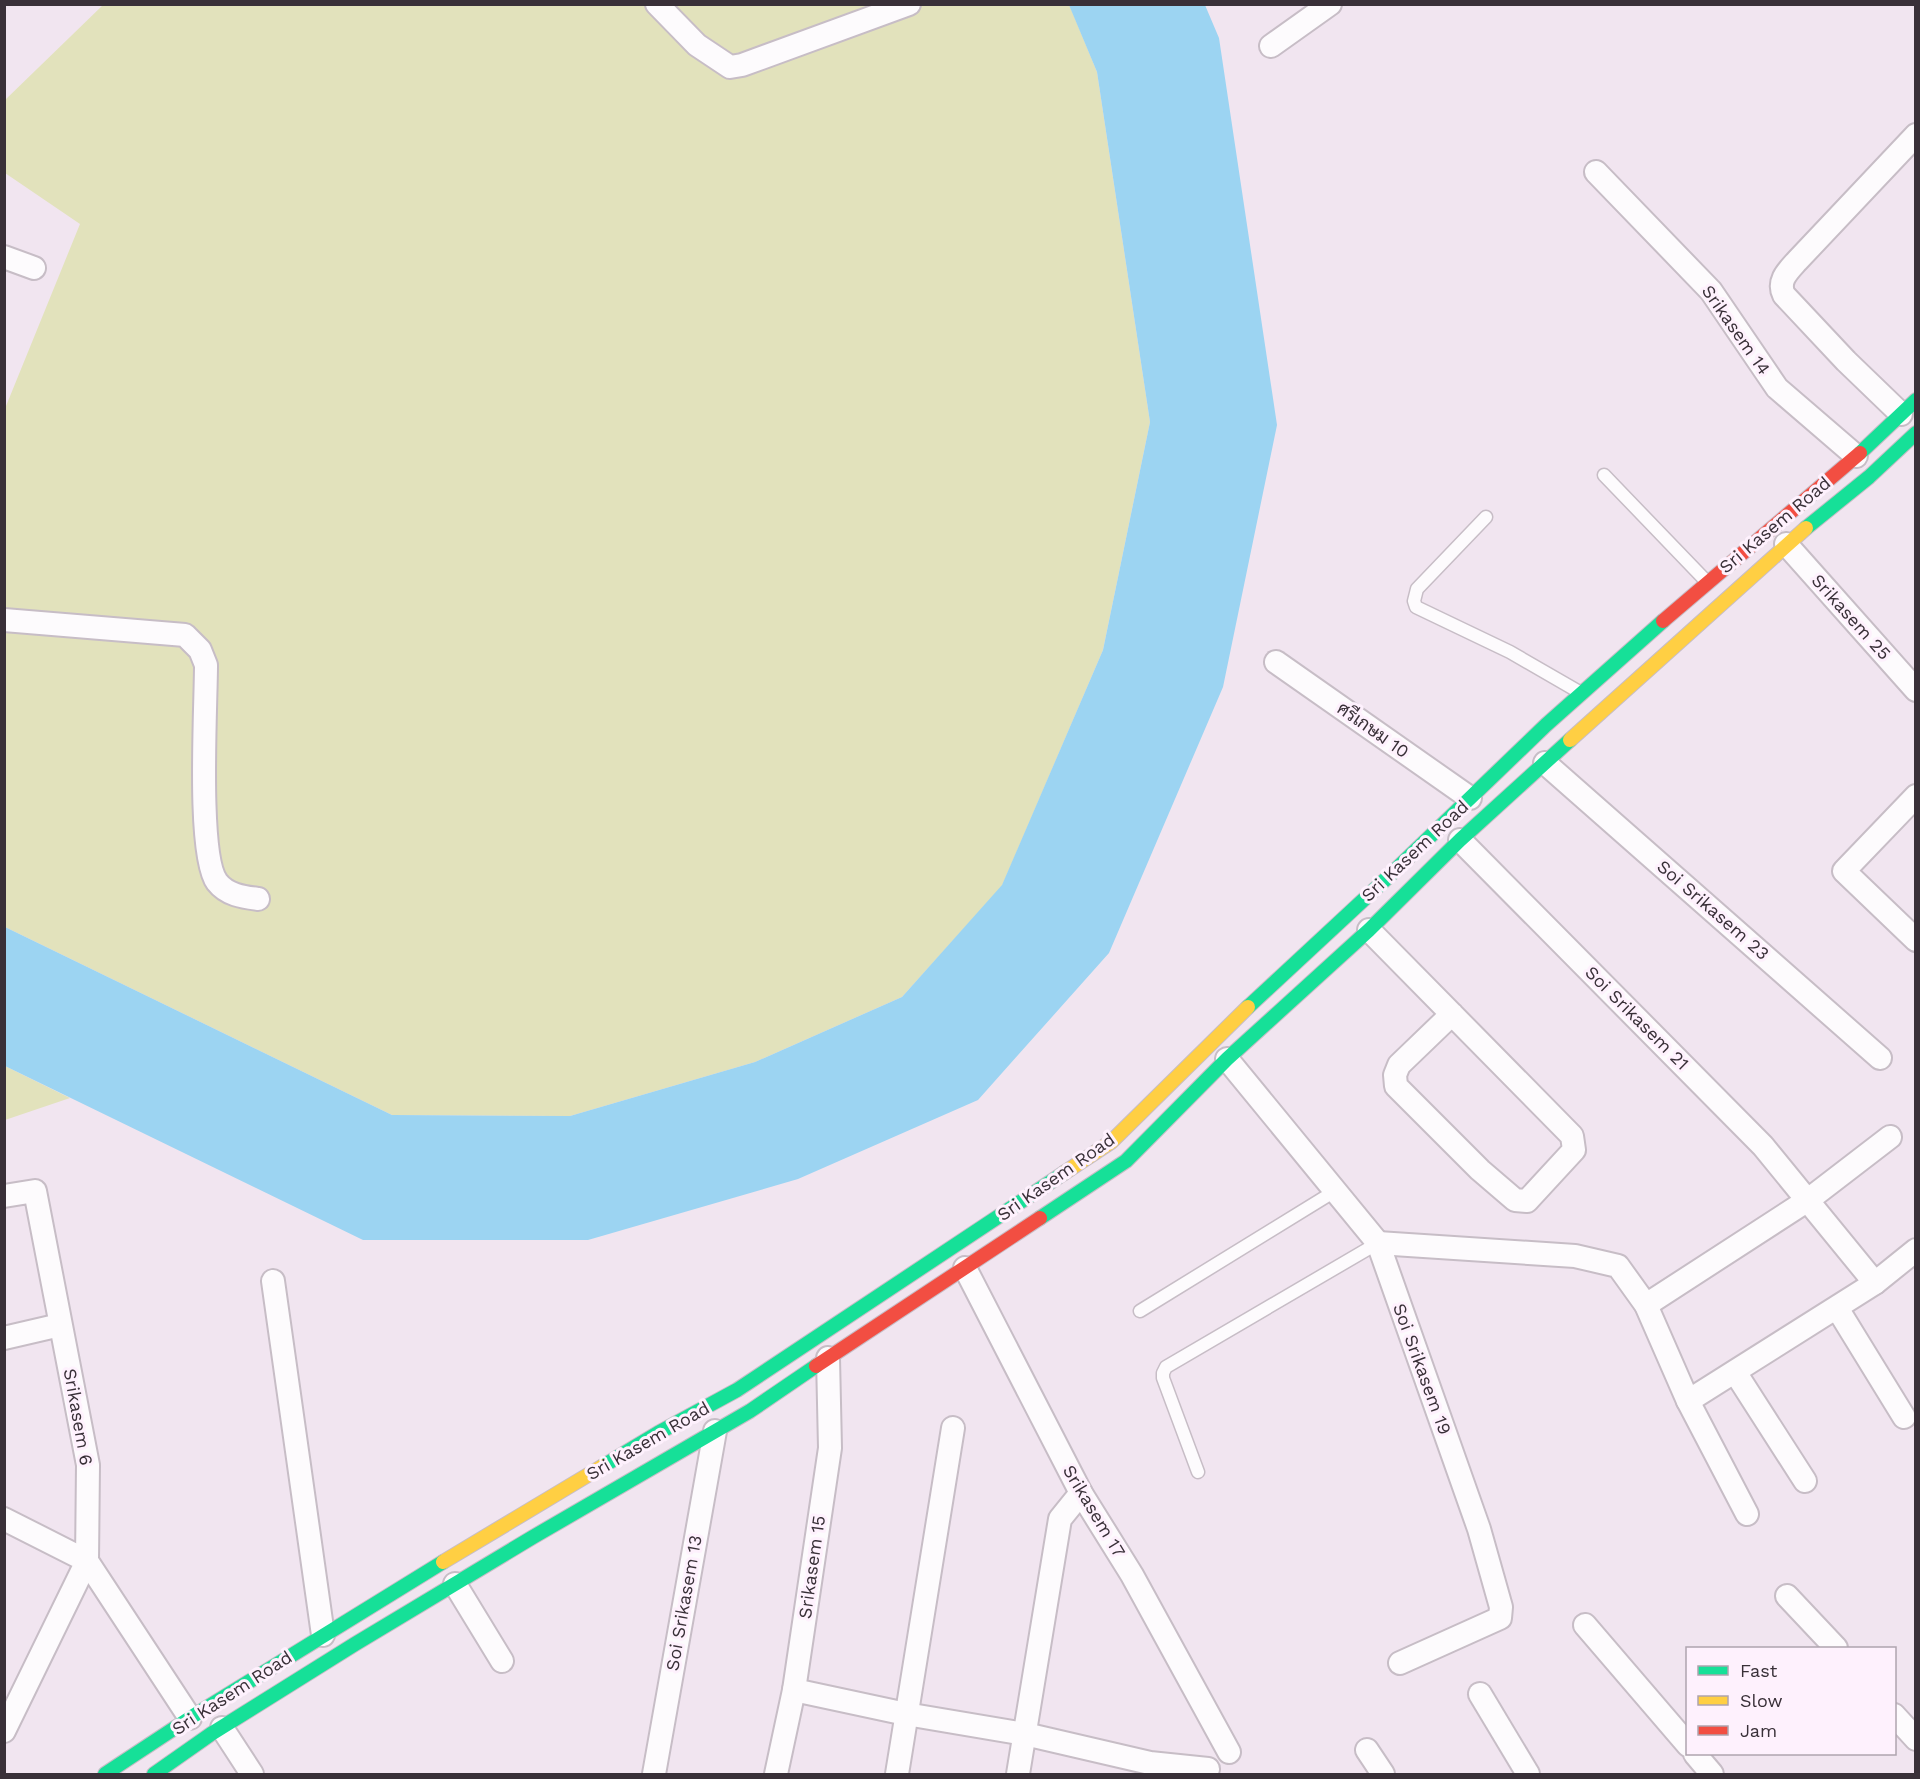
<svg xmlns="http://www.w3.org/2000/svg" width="1920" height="1779" font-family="'Work Sans',Sarabun,sans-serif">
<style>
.green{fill:#e2e2bc}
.water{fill:#9cd4f2}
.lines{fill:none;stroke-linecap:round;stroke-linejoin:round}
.lane-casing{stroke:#c7bdc6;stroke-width:15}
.street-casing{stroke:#c7bdc6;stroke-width:26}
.fast-casing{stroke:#c7bdc6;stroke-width:16}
.slow-casing{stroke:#c7bdc6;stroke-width:16}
.jam-casing{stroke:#c7bdc6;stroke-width:16}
.lane{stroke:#fdfbfd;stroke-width:12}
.street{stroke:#fdfbfd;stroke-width:22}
.fast{stroke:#16e098;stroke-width:14}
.slow{stroke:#ffcf43;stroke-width:14}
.jam{stroke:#f24e42;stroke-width:14}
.labels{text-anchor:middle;stroke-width:6;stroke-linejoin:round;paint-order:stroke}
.street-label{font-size:18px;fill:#393038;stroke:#fef1fd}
</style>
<rect width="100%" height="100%" fill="#f1e5f0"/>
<g class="green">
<path d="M 1069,4 L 1097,72 L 1150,422 L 1103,650 L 1002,886 L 902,997 L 755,1062 L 570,1116 L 392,1115 L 5,927 L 4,411 L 80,224 L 5,173 L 5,100 L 103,5 Z"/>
<path d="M 5,1066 L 70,1098 L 5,1120 Z"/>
</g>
<path class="water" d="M 1069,5 L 1205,5 L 1219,38 L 1277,425 L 1223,687 L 1109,953 L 978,1100 L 798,1179 L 588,1240 L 363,1240 L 5,1066 L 5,927 L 392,1115 L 570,1116 L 755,1062 L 902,997 L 1002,885 L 1103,650 L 1150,422 L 1097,72 Z"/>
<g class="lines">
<g class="lane-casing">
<g id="lane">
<path d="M 1604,475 L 1707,582"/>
<path d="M 1486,517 L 1417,589 L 1414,601 L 1416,607 L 1510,652 L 1581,693"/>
<path d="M 1140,1311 L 1335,1191"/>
<path d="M 1198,1472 L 1163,1378 L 1163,1373 L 1166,1367 L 1378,1243"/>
</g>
</g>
<g class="street-casing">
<g id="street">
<path d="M 657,4 L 697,45 L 730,67 L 742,65 L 909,4"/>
<path d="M 1271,46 L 1330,4"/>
<path d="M 1596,172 L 1711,291 L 1777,388 L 1856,456"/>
<path d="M 4,257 L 34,268"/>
<path d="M 1901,414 L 1846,361 L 1784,295 C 1777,281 1788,271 1797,261 L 1916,135"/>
<path d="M 1786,544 L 1916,690"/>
<path d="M 4,620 L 185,635 L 200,650 L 206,665 C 206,706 197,855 217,882 C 227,895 243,897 258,899"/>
<path d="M 1276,662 L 1470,798"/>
<path d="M 1545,763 L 1880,1058"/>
<path d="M 1916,796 L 1844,871 L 1916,940"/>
<path d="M 1460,840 L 1763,1146 L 1875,1283"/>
<path d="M 1369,930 L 1572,1136 L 1574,1150 L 1527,1201 L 1515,1200 L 1480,1170 L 1396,1086 L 1395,1075 L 1399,1065 L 1452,1014"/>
<path d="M 1227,1059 L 1378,1243 L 1479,1529 L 1501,1607 L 1500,1618 L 1400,1663"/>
<path d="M 4,1196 L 35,1191 L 88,1465 L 87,1561 L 190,1718"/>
<path d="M 1378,1243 L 1575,1256 L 1618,1266 L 1646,1305 L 1688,1401 L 1747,1514"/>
<path d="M 965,1268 L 1081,1493 L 1132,1575 L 1229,1752"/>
<path d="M 273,1281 L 323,1635"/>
<path d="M 1646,1305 L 1808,1200 L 1890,1137"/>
<path d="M 1837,1308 L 1904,1417"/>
<path d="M 4,1338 L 60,1325"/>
<path d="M 1735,1372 L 1805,1481"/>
<path d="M 1688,1401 L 1875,1283 L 1916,1250"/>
<path d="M 4,1519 L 87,1561 L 4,1731"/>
<path d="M 455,1584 L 502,1661"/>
<path d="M 1787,1596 L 1836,1648"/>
<path d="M 1585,1625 L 1688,1745"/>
<path d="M 794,1690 L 906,1714 L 1025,1734 L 1150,1763 L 1208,1769"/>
<path d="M 1480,1694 L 1528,1774"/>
<path d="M 1894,1715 L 1916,1739"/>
<path d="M 222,1728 L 252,1774"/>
<path d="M 1367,1750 L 1383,1774"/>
<path d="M 1695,1754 L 1712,1774"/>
<path d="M 654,1774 L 715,1431"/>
<path d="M 776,1774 L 794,1690 L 830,1448 L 828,1358"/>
<path d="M 897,1774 L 953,1428"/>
<path d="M 1018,1774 L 1060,1519 L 1081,1493"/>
</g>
</g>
<g class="fast-casing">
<g id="fast">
<path d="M 1860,453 L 1916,400"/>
<path d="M 1806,528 L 1869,477 L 1916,433"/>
<path d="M 1248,1007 L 1387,878 L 1546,725 L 1663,621"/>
<path d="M 1040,1218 L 1126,1161 L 1227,1059 L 1369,930 L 1460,840 L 1570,740"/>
<path d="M 603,1466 L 658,1433 L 737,1390 L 1064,1173"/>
<path d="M 105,1774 L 190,1718 L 443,1562"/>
<path d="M 154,1774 L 211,1734 L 355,1644 L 533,1537 L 750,1411 L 816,1366"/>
</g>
</g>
<g class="slow-casing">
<g id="slow">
<path d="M 1570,740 L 1806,528"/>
<path d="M 1064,1173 L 1111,1142 L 1248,1007"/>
<path d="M 443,1562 L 603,1466"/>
</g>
</g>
<g class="jam-casing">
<g id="jam">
<path d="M 1663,621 L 1860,453"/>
<path d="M 816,1366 L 1040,1218"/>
</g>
</g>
<use href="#lane" class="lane"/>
<use href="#street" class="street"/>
<use href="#fast" class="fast"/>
<use href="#slow" class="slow"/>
<use href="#jam" class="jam"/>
</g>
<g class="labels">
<g class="street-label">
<text transform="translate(1736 330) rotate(55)" y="6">Srikasem 14</text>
<text transform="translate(1775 525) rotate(-40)" y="6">Sri Kasem Road</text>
<text transform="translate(1851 617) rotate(48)" y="6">Srikasem 25</text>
<text transform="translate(1373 730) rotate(35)" y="6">ศรีเกษม 10</text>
<text transform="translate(1415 851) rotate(-43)" y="6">Sri Kasem Road</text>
<text transform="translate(1713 910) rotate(41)" y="6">Soi Srikasem 23</text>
<text transform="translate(1637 1018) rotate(45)" y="6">Soi Srikasem 21</text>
<text transform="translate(1056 1177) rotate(-35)" y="6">Sri Kasem Road</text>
<text transform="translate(1422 1369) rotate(70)" y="6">Soi Srikasem 19</text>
<text transform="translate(78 1417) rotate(80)" y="6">Srikasem 6</text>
<text transform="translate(648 1441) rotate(-30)" y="6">Sri Kasem Road</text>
<text transform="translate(1094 1511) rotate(59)" y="6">Srikasem 17</text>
<text transform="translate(812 1567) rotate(-82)" y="6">Srikasem 15</text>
<text transform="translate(684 1603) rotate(-80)" y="6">Soi Srikasem 13</text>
<text transform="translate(232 1693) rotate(-33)" y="6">Sri Kasem Road</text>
</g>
</g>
<rect width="1920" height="1779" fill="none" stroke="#393038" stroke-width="12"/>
<rect x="1686" y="1647" width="210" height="108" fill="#fef1fd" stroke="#afa4ae" stroke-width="1.5"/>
<rect x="1698" y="1666" width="30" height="9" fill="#16e098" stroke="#afa4ae" stroke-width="1.5"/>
<text x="1740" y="1677" font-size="18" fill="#393038">Fast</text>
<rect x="1698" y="1696" width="30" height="9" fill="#ffcf43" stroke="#afa4ae" stroke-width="1.5"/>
<text x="1740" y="1707" font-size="18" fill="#393038">Slow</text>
<rect x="1698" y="1726" width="30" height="9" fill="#f24e42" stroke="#afa4ae" stroke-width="1.5"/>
<text x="1740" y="1737" font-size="18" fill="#393038">Jam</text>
</svg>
